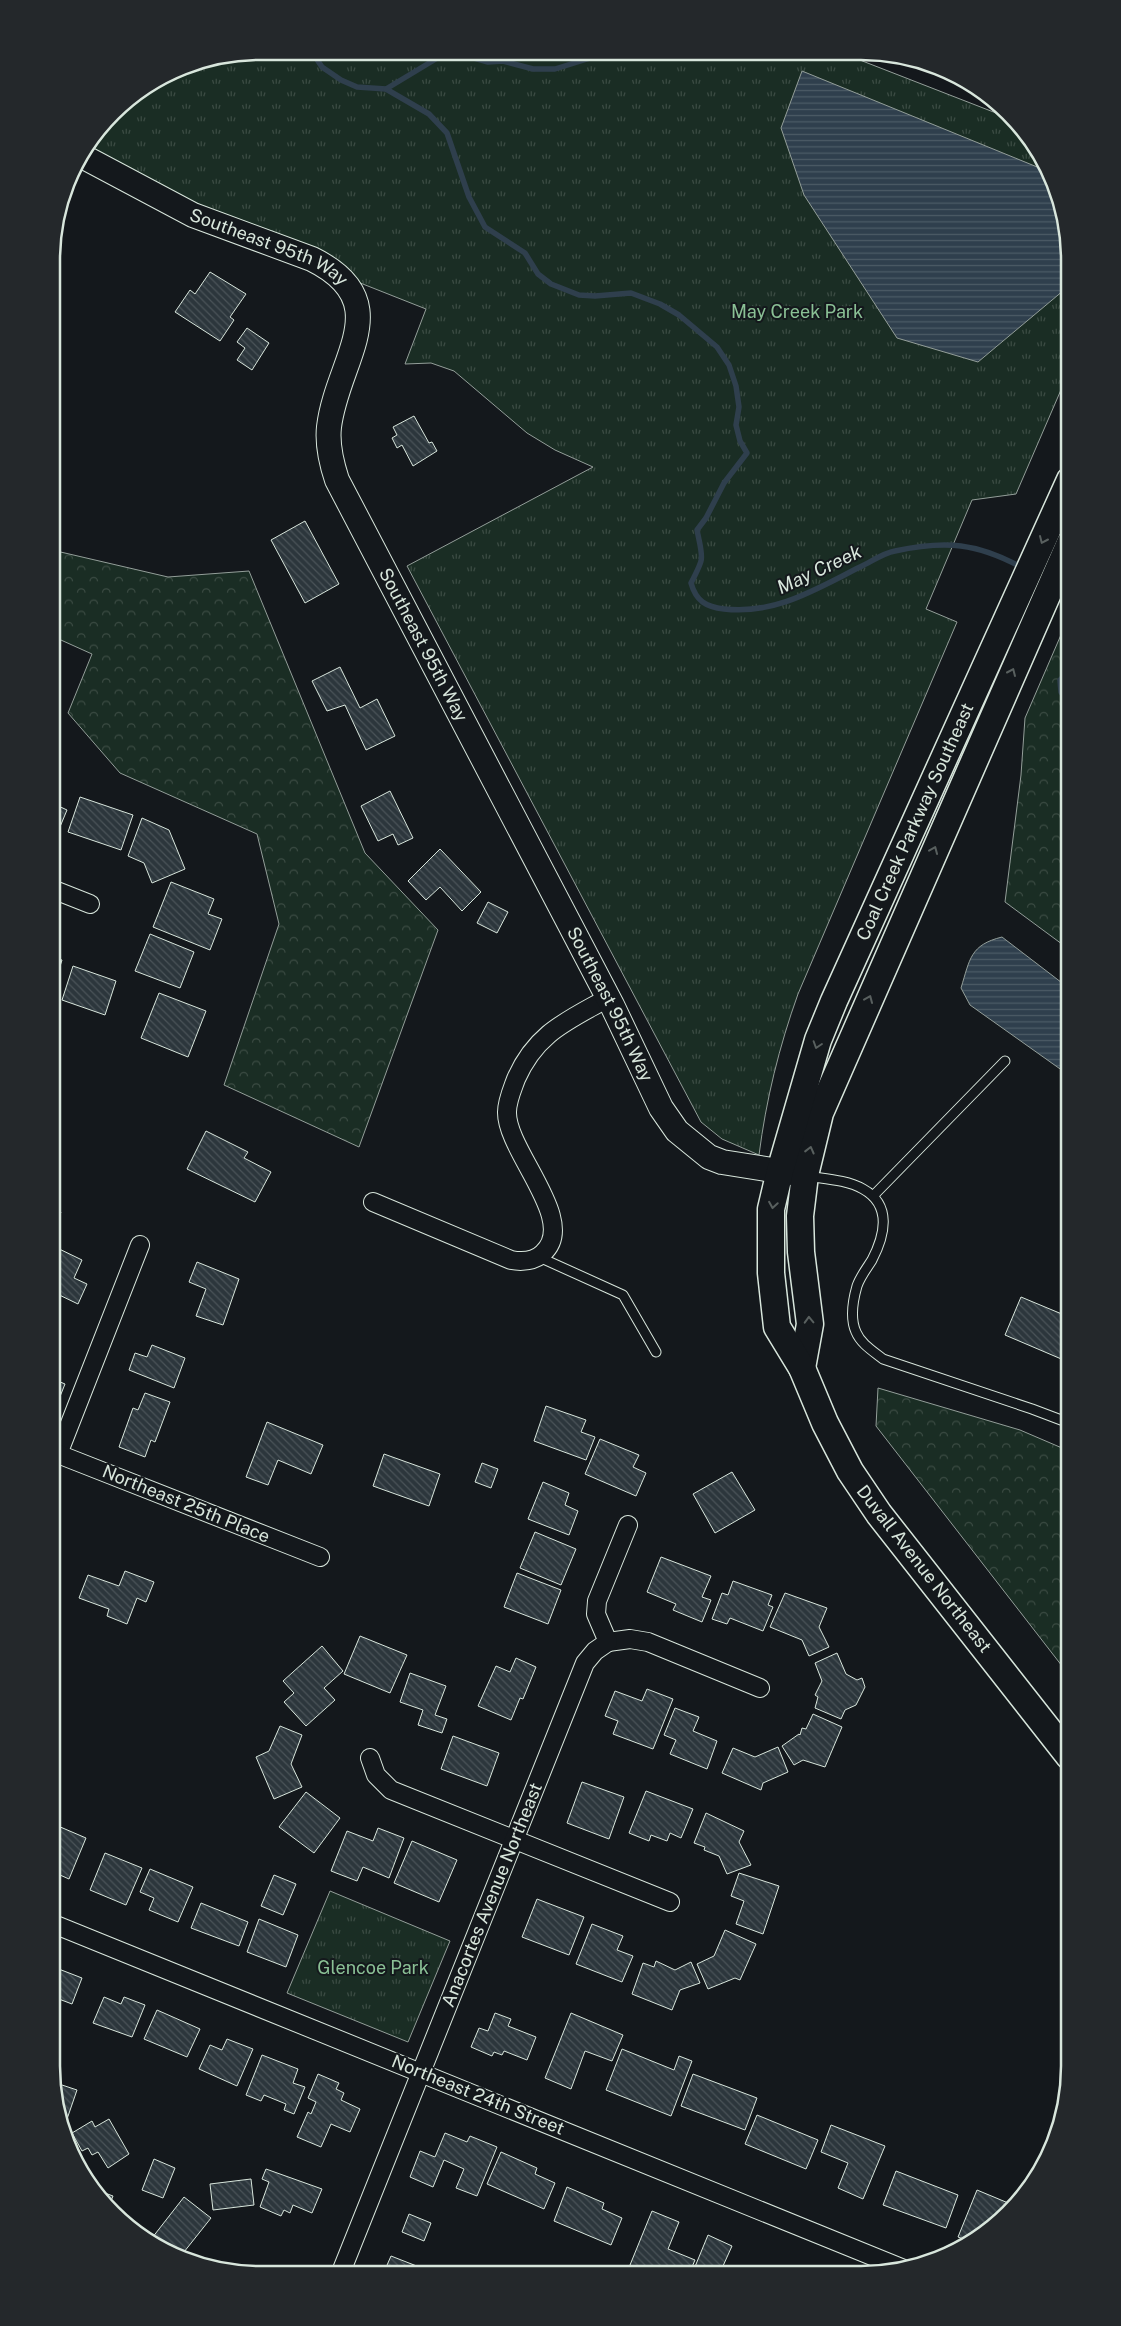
<svg xmlns="http://www.w3.org/2000/svg" width="1121" height="2326" font-family="'Public Sans',sans-serif">
<style>
.forest{fill:url(#forest-crowns);stroke:#939e99}
.park{fill:url(#park-tufts);stroke:#939e99}
.water{fill:url(#water-rules);stroke:#939e99}
.lines{fill:none;stroke-linecap:round;stroke-linejoin:round}
.stream{stroke:#2f3f4d;stroke-width:5.5}
.building{fill:url(#building-back-hatch);stroke:#d8e6dc}
.lane-casing{stroke:#d8e6dc;stroke-width:11}
.street-casing{stroke:#d8e6dc;stroke-width:20}
.secondary-casing{stroke:#d8e6dc;stroke-width:26}
.primary-casing{stroke:#d8e6dc;stroke-width:29}
.lane{stroke:#14181c;stroke-width:9}
.street{stroke:#14181c;stroke-width:18}
.secondary{stroke:#14181c;stroke-width:24}
.primary{stroke:#14181c;stroke-width:26}
.oneway{stroke:#59605f}
.labels{text-anchor:middle;stroke-width:4;stroke-linejoin:round;paint-order:stroke}
.street-label{font-size:18px;fill:#d8e6dc;stroke:#14181c}
.park-label{font-size:18px;fill:#8ac095;stroke:#14181c}
.water-label{font-size:19px;font-style:italic;fill:#d8e6dc;stroke:#14181c}
.rim{fill:none;stroke:#d8e6dc;stroke-width:2.5}
</style>
<defs>
<pattern id="forest-crowns" width="20" height="18" patternUnits="userSpaceOnUse" patternTransform="scale(1.25)"><rect width="20" height="18" fill="#1a2d24"/><path d="M2 6a3 3 0 1 1 6 0M12 15a3 3 0 1 1 6 0" fill="none" stroke="#3b4b43"/></pattern>
<pattern id="park-tufts" width="24" height="20" patternUnits="userSpaceOnUse" patternTransform="scale(1.25)"><rect width="24" height="20" fill="#1a2d24"/><path d="M3 7l-1-3M5 7V3M7 7l1-3M15 17l-1-3M17 17v-4M19 17l1-3" fill="none" stroke="#3b4b43"/></pattern>
<pattern id="water-rules" width="6" height="5" patternUnits="userSpaceOnUse" patternTransform="scale(1.25)"><rect width="6" height="5" fill="#2f3f4d"/><path d="M0 2.5h6" fill="none" stroke="#4c5b66"/></pattern>
<pattern id="building-back-hatch" width="6" height="6" patternUnits="userSpaceOnUse" patternTransform="scale(1.25)"><rect width="6" height="6" fill="#2c363c"/><path d="M-1 5l2 2M0 0l6 6M5-1l2 2" fill="none" stroke="#4a5358"/></pattern>
</defs>
<rect width="100%" height="100%" fill="#14181c"/>
<g class="forest">
<path d="M 52,550 L 168,577 L 249,571 L 365,853 L 438,930 L 359,1147 L 224,1085 L 279,924 L 257,834 L 120,773 L 68,713 L 92,654 L 52,636 Z"/>
<path d="M 1070,614 L 1070,950 L 1005,902 L 1021,775 L 1025,718 Z"/>
<path d="M 878,1388 L 1020,1430 L 1069,1451 L 1069,1675 L 876,1426 Z"/>
</g>
<g class="park">
<path d="M 260,51 L 847,55 L 1014,120 L 1035,144 L 1063,206 L 1070,260 L 1070,369 L 1016,494 L 972,500 L 926,609 L 957,622 L 798,994 C 779,1047 766,1100 759,1155 L 722,1139 L 701,1122 L 407,566 L 593,467 L 555,450 L 527,433 L 454,371 L 431,363 L 405,364 L 426,309 L 148,199 L 86,151 L 122,103 L 180,67 Z"/>
<path d="M 330,1891 L 450,1941 L 408,2042 L 287,1993 Z"/>
</g>
<g class="water">
<path d="M 802,71 L 1047,171 L 1063,206 L 1070,260 L 1070,285 L 978,362 L 897,338 L 804,195 L 781,128 Z"/>
<path d="M 1002,937 L 1070,989 L 1070,1076 L 970,1005 L 961,988 C 970,959 970,945 1002,937 Z"/>
</g>
<g class="lines">
<g class="stream">
<path d="M 312,52 L 322,67 L 341,80 L 357,87 L 386,89 L 429,114 L 447,133 L 469,197 L 485,227 L 525,253 L 538,274 L 551,284 L 579,295 L 595,296 L 631,293 L 660,304 L 679,315 L 717,347 L 729,365 L 736,386 L 739,407 L 736,425 L 740,441 L 747,453 L 724,483 L 706,518 L 697,530 C 703,560 705,556 691,583 C 696,601 706,607 724,609 C 775,615 816,589 860,567 C 871,562 883,553 895,551 C 946,540 977,543 1023,568"/>
<path d="M 386,89 L 444,54 L 460,54 L 488,62 L 503,61 L 533,69 L 555,69 L 587,59 L 593,53"/>
<path d="M 1057,593 L 1061,596 L 1070,630"/>
<path d="M 1070,706 L 1061,692 L 1060,680 L 1070,669"/>
</g>
</g>
<g class="building">
<path d="M 210,272 L 246,294 L 230,317 L 234,320 L 220,341 L 175,312 L 190,290 L 195,294 Z"/>
<path d="M 247,328 L 269,343 L 252,370 L 237,360 L 245,348 L 237,342 Z"/>
<path d="M 414,416 L 429,443 L 432,442 L 437,451 L 413,466 L 402,445 L 397,448 L 392,438 L 397,435 L 393,427 Z"/>
<path d="M 305,521 L 339,584 L 305,603 L 271,540 Z"/>
<path d="M 340,667 L 360,708 L 377,699 L 395,736 L 366,750 L 345,705 L 327,711 L 312,681 Z"/>
<path d="M 390,791 L 413,838 L 398,845 L 393,834 L 378,841 L 361,806 Z"/>
<path d="M 80,797 L 133,815 L 121,850 L 68,832 Z"/>
<path d="M 52,803 L 67,810 L 52,846 Z"/>
<path d="M 142,818 L 169,830 L 185,869 L 152,883 L 144,863 L 128,856 Z"/>
<path d="M 440,849 L 481,892 L 462,911 L 440,887 L 426,900 L 408,881 Z"/>
<path d="M 171,882 L 214,899 L 208,914 L 222,919 L 210,950 L 153,927 Z"/>
<path d="M 488,902 L 508,912 L 497,933 L 477,923 Z"/>
<path d="M 150,934 L 194,952 L 180,988 L 135,971 Z"/>
<path d="M 52,957 L 62,960 L 52,992 Z"/>
<path d="M 73,966 L 116,981 L 105,1015 L 62,1000 Z"/>
<path d="M 159,993 L 206,1011 L 188,1057 L 141,1038 Z"/>
<path d="M 206,1131 L 248,1152 L 244,1158 L 271,1172 L 255,1202 L 187,1169 Z"/>
<path d="M 51,1207 L 61,1212 L 51,1232 Z"/>
<path d="M 51,1245 L 82,1260 L 74,1278 L 87,1284 L 78,1304 L 51,1291 Z"/>
<path d="M 197,1262 L 239,1279 L 223,1325 L 196,1316 L 206,1289 L 189,1282 Z"/>
<path d="M 1021,1297 L 1069,1317 L 1069,1353 L 1066,1361 L 1005,1335 Z"/>
<path d="M 152,1345 L 185,1358 L 174,1388 L 129,1370 L 135,1353 L 147,1357 Z"/>
<path d="M 51,1378 L 65,1384 L 55,1409 L 51,1407 Z"/>
<path d="M 145,1393 L 170,1402 L 155,1442 L 151,1440 L 145,1457 L 119,1447 L 133,1408 L 138,1410 Z"/>
<path d="M 546,1406 L 586,1420 L 581,1432 L 595,1437 L 586,1460 L 534,1441 Z"/>
<path d="M 267,1422 L 323,1445 L 311,1474 L 278,1460 L 268,1485 L 246,1477 Z"/>
<path d="M 600,1439 L 639,1455 L 633,1467 L 646,1473 L 636,1496 L 585,1474 Z"/>
<path d="M 384,1454 L 440,1474 L 429,1506 L 373,1486 Z"/>
<path d="M 482,1463 L 498,1469 L 491,1488 L 475,1482 Z"/>
<path d="M 732,1472 L 755,1510 L 715,1533 L 693,1494 Z"/>
<path d="M 543,1482 L 569,1493 L 565,1505 L 578,1511 L 569,1535 L 528,1519 Z"/>
<path d="M 535,1532 L 576,1549 L 561,1585 L 520,1568 Z"/>
<path d="M 661,1557 L 711,1576 L 702,1597 L 711,1600 L 702,1622 L 673,1610 L 676,1604 L 647,1592 Z"/>
<path d="M 125,1571 L 154,1582 L 146,1602 L 137,1598 L 127,1624 L 107,1616 L 109,1609 L 79,1598 L 88,1575 L 119,1586 Z"/>
<path d="M 517,1573 L 561,1590 L 548,1624 L 504,1607 Z"/>
<path d="M 733,1581 L 772,1595 L 768,1605 L 773,1607 L 763,1631 L 730,1618 L 727,1624 L 712,1619 L 722,1593 L 728,1595 Z"/>
<path d="M 785,1593 L 827,1608 L 819,1627 L 829,1647 L 809,1656 L 802,1640 L 770,1627 Z"/>
<path d="M 360,1636 L 407,1655 L 390,1693 L 344,1674 Z"/>
<path d="M 322,1646 L 343,1671 L 324,1688 L 335,1700 L 306,1726 L 284,1702 L 294,1693 L 283,1681 Z"/>
<path d="M 837,1653 L 846,1674 L 857,1680 L 862,1678 L 865,1687 L 856,1705 L 845,1710 L 841,1719 L 815,1708 L 818,1697 L 815,1695 L 822,1681 L 815,1663 Z"/>
<path d="M 516,1658 L 536,1667 L 523,1699 L 520,1698 L 511,1720 L 478,1706 L 496,1666 L 510,1672 Z"/>
<path d="M 410,1673 L 446,1686 L 435,1715 L 447,1719 L 442,1733 L 418,1725 L 423,1710 L 400,1702 Z"/>
<path d="M 647,1689 L 673,1699 L 653,1749 L 613,1734 L 618,1721 L 605,1716 L 615,1691 L 642,1701 Z"/>
<path d="M 675,1708 L 699,1717 L 693,1731 L 717,1741 L 707,1769 L 670,1754 L 676,1740 L 664,1735 Z"/>
<path d="M 813,1714 L 842,1727 L 825,1767 L 803,1760 L 794,1765 L 782,1746 L 799,1734 L 800,1735 L 802,1728 L 806,1729 Z"/>
<path d="M 280,1726 L 302,1735 L 291,1764 L 302,1787 L 274,1799 L 256,1757 L 269,1751 Z"/>
<path d="M 453,1736 L 499,1753 L 487,1786 L 441,1769 Z"/>
<path d="M 778,1747 L 788,1772 L 763,1783 L 761,1790 L 722,1773 L 733,1748 L 755,1757 Z"/>
<path d="M 582,1782 L 624,1797 L 609,1839 L 567,1823 Z"/>
<path d="M 646,1791 L 693,1809 L 681,1838 L 670,1833 L 667,1841 L 651,1835 L 649,1841 L 629,1833 Z"/>
<path d="M 306,1792 L 340,1818 L 314,1853 L 279,1827 Z"/>
<path d="M 706,1813 L 744,1831 L 739,1842 L 751,1865 L 727,1874 L 719,1856 L 704,1850 L 705,1847 L 694,1843 Z"/>
<path d="M 51,1823 L 86,1838 L 69,1879 L 51,1871 Z"/>
<path d="M 378,1828 L 404,1838 L 389,1878 L 363,1867 L 357,1881 L 331,1871 L 347,1831 L 373,1841 Z"/>
<path d="M 412,1841 L 457,1860 L 439,1902 L 394,1883 Z"/>
<path d="M 105,1853 L 142,1868 L 126,1905 L 90,1890 Z"/>
<path d="M 150,1869 L 193,1887 L 178,1922 L 149,1910 L 154,1898 L 140,1892 Z"/>
<path d="M 739,1873 L 779,1886 L 763,1934 L 736,1924 L 744,1901 L 731,1896 Z"/>
<path d="M 274,1875 L 296,1884 L 283,1915 L 261,1906 Z"/>
<path d="M 537,1899 L 584,1917 L 569,1955 L 522,1937 Z"/>
<path d="M 201,1903 L 248,1922 L 239,1946 L 191,1928 Z"/>
<path d="M 259,1919 L 298,1935 L 286,1967 L 247,1952 Z"/>
<path d="M 592,1924 L 623,1936 L 617,1950 L 633,1956 L 622,1982 L 576,1964 Z"/>
<path d="M 725,1930 L 756,1944 L 740,1980 L 735,1978 L 708,1989 L 697,1964 L 714,1956 Z"/>
<path d="M 656,1961 L 675,1970 L 691,1962 L 700,1983 L 680,1990 L 672,2010 L 632,1994 L 643,1963 L 654,1967 Z"/>
<path d="M 51,1966 L 82,1978 L 72,2004 L 51,1996 Z"/>
<path d="M 104,1997 L 121,2004 L 124,1997 L 145,2005 L 132,2037 L 93,2023 Z"/>
<path d="M 157,2010 L 200,2029 L 187,2057 L 144,2039 Z"/>
<path d="M 495,2013 L 511,2019 L 508,2026 L 536,2037 L 527,2060 L 504,2051 L 502,2055 L 494,2052 L 492,2056 L 471,2047 L 479,2028 L 488,2031 Z"/>
<path d="M 571,2013 L 623,2035 L 612,2061 L 585,2051 L 571,2089 L 545,2078 Z"/>
<path d="M 227,2039 L 253,2049 L 237,2086 L 199,2069 L 210,2045 L 222,2050 Z"/>
<path d="M 622,2049 L 674,2070 L 679,2056 L 692,2061 L 671,2116 L 606,2090 Z"/>
<path d="M 262,2055 L 298,2069 L 293,2083 L 305,2087 L 294,2114 L 284,2110 L 286,2104 L 264,2095 L 261,2101 L 246,2095 Z"/>
<path d="M 318,2074 L 339,2083 L 336,2089 L 344,2093 L 341,2100 L 360,2109 L 350,2132 L 331,2124 L 321,2147 L 297,2137 L 308,2112 L 311,2114 L 316,2102 L 308,2098 Z"/>
<path d="M 693,2074 L 757,2098 L 745,2130 L 681,2106 Z"/>
<path d="M 53,2082 L 77,2090 L 66,2122 L 58,2119 Z"/>
<path d="M 757,2115 L 818,2140 L 806,2169 L 745,2144 Z"/>
<path d="M 109,2119 L 129,2154 L 108,2168 L 98,2152 L 92,2155 L 88,2148 L 82,2151 L 72,2133 L 92,2121 L 95,2127 Z"/>
<path d="M 831,2125 L 885,2146 L 863,2199 L 838,2188 L 848,2163 L 821,2152 Z"/>
<path d="M 445,2133 L 467,2142 L 470,2136 L 497,2147 L 477,2196 L 456,2188 L 464,2169 L 444,2160 L 433,2187 L 410,2177 L 420,2151 L 435,2157 Z"/>
<path d="M 501,2152 L 537,2168 L 535,2174 L 555,2183 L 544,2209 L 487,2184 Z"/>
<path d="M 154,2159 L 175,2168 L 163,2198 L 142,2190 Z"/>
<path d="M 266,2169 L 322,2189 L 312,2213 L 293,2205 L 290,2213 L 284,2210 L 281,2216 L 260,2207 L 269,2182 L 262,2179 Z"/>
<path d="M 896,2171 L 958,2195 L 946,2228 L 883,2205 Z"/>
<path d="M 251,2179 L 254,2205 L 213,2210 L 210,2184 Z"/>
<path d="M 567,2187 L 604,2203 L 602,2209 L 622,2218 L 611,2245 L 554,2221 Z"/>
<path d="M 94,2189 L 113,2196 L 109,2206 Z"/>
<path d="M 977,2190 L 1013,2205 L 977,2240 L 971,2242 L 958,2237 Z"/>
<path d="M 184,2197 L 211,2218 L 180,2257 L 173,2255 L 152,2238 Z"/>
<path d="M 652,2211 L 679,2222 L 668,2249 L 695,2260 L 689,2274 L 651,2273 L 630,2265 Z"/>
<path d="M 409,2214 L 431,2223 L 424,2241 L 402,2232 Z"/>
<path d="M 708,2235 L 732,2246 L 723,2266 L 740,2274 L 692,2274 Z"/>
<path d="M 391,2256 L 432,2272 L 384,2272 Z"/>
</g>
<g class="lines">
<g class="lane-casing">
<g id="lane">
<path d="M 807,1176 C 826,1179 847,1180 863,1189 C 892,1205 885,1235 872,1260 C 867,1268 860,1277 857,1286 C 853,1300 850,1319 856,1332 C 861,1344 873,1351 883,1359 L 1032,1409 L 1069,1423"/>
<path d="M 873,1196 L 1005,1061"/>
<path d="M 539,1257 L 623,1295 L 656,1352"/>
</g>
</g>
<g class="street-casing">
<g id="street">
<path d="M 52,889 L 90,904"/>
<path d="M 373,1202 L 511,1260 C 522,1262 535,1261 543,1253 C 579,1221 506,1151 507,1112 C 507,1101 512,1090 516,1079 C 536,1033 567,1021 608,998"/>
<path d="M 58,1454 L 140,1245"/>
<path d="M 51,1456 L 58,1454 L 320,1557"/>
<path d="M 608,1642 L 630,1639 L 648,1642 L 760,1688"/>
<path d="M 370,1758 L 376,1775 L 391,1790 L 670,1902"/>
<path d="M 51,1923 L 904,2269"/>
<path d="M 341,2272 L 585,1663 L 595,1651 L 608,1642 L 596,1614 L 597,1601 L 628,1525"/>
</g>
</g>
<g class="secondary-casing">
<g id="secondary">
<path id="s1" d="M 82,156 L 193,215 L 312,259 C 399,302 337,359 329,427 C 327,445 331,462 337,480 L 612,1005 L 661,1108 L 677,1131 L 709,1157 L 722,1162 L 798,1174"/>
</g>
</g>
<g class="primary-casing">
<g id="primary">
<path d="M 802,1368 L 810,1324 L 801,1252 L 800,1216 L 805,1175 L 820,1113 L 1070,543"/>
<path id="s2" d="M 1069,1756 L 879,1514 L 850,1471 L 825,1423 L 802,1368 L 777,1327 L 771,1273 L 771,1209 L 780,1171 L 818,1040 L 834,1001 L 1070,480"/>
</g>
</g>
<use href="#lane" class="lane"/>
<use href="#street" class="street"/>
<use href="#secondary" class="secondary"/>
<use href="#primary" class="primary"/>
</g>
<defs><path id="oneway-chevron" d="M-2-3.5L2.5 0L-2 3.5" fill="none" stroke-width="1.6" stroke-linecap="round" stroke-linejoin="round" transform="scale(1.25)"/></defs>
<g class="oneway">
<use href="#oneway-chevron" transform="translate(1043 540) rotate(114)"/>
<use href="#oneway-chevron" transform="translate(1012 672) rotate(-66)"/>
<use href="#oneway-chevron" transform="translate(934 850) rotate(-67)"/>
<use href="#oneway-chevron" transform="translate(869 999) rotate(-67)"/>
<use href="#oneway-chevron" transform="translate(817 1045) rotate(108)"/>
<use href="#oneway-chevron" transform="translate(810 1150) rotate(-76)"/>
<use href="#oneway-chevron" transform="translate(773 1205) rotate(99)"/>
<use href="#oneway-chevron" transform="translate(809 1320) rotate(-92)"/>
</g>
<g class="labels">
<g class="street-label">
<text dy="6" stroke="none"><textPath href="#s1" startOffset="208">Southeast 95th Way</textPath></text>
<text dy="6" stroke="none"><textPath href="#s1" startOffset="685">Southeast 95th Way</textPath></text>
<text dy="6" stroke="none"><textPath href="#s2" startOffset="1054">Coal Creek Parkway Southeast</textPath></text>
<text dy="6" stroke="none"><textPath href="#s1" startOffset="1090">Southeast 95th Way</textPath></text>
<text transform="translate(186 1504) rotate(22)" y="6">Northeast 25th Place</text>
<text transform="translate(924 1569) rotate(52)" y="6">Duvall Avenue Northeast</text>
<text transform="translate(492 1895) rotate(-68)" y="6">Anacortes Avenue Northeast</text>
<text transform="translate(478 2095) rotate(22)" y="6">Northeast 24th Street</text>
</g>
<g class="park-label">
<text x="797" y="318">May Creek Park</text>
<text x="373" y="1974">Glencoe Park</text>
</g>
<g class="water-label">
<text transform="translate(819 569) rotate(-25)" y="7">May Creek</text>
</g>
</g>
<path d="M0 0H1121V2326H0ZM260 60H861A200 200 0 0 1 1061 260V2066A200 200 0 0 1 861 2266H260A200 200 0 0 1 60 2066V260A200 200 0 0 1 260 60Z" fill="#24282b" fill-rule="evenodd"/>
<path class="rim" d="M260 60H861A200 200 0 0 1 1061 260V2066A200 200 0 0 1 861 2266H260A200 200 0 0 1 60 2066V260A200 200 0 0 1 260 60Z"/>
</svg>
